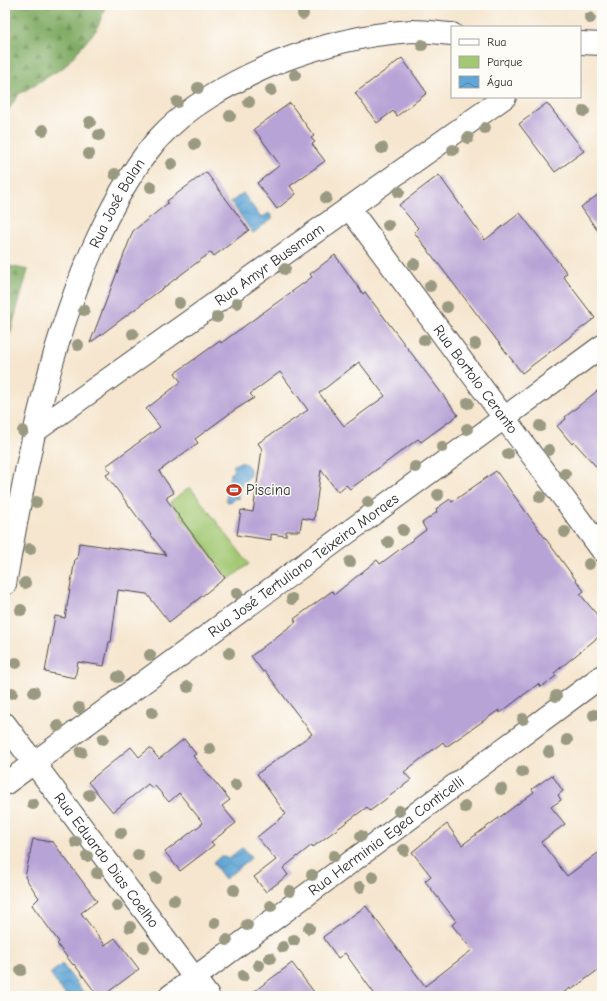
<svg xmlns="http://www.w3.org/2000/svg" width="607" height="1001" font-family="'Comic Neue',sans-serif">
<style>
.forest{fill:url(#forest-firs);stroke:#566c48}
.green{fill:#a2c873;stroke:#667a4f}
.water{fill:url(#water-waves);stroke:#466880}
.building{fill:#b8a3d6;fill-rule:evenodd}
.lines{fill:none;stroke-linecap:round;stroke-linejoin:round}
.minor-casing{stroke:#494744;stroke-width:24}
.minor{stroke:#fff;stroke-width:22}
.tree{fill:#9a9981}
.labels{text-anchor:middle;stroke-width:3;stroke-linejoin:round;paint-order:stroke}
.street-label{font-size:15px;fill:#2b2b2b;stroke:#fdfcf7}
.poi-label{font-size:15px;fill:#2b2b2b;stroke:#fdfcf7;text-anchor:start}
</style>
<defs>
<pattern id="forest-firs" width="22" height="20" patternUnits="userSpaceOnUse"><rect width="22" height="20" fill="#81ac65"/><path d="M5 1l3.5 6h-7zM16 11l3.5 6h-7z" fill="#6a8c53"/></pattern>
<pattern id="water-waves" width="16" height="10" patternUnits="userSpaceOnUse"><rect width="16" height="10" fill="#61a6d6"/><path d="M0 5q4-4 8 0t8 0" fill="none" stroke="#5087ae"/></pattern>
</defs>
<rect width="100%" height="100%" fill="#fdfcf7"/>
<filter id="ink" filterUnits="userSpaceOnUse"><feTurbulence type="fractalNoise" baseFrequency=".025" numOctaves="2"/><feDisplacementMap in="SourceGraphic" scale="8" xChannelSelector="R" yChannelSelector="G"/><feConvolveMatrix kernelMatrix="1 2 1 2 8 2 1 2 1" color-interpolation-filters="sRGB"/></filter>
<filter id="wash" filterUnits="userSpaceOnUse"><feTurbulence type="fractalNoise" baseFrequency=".012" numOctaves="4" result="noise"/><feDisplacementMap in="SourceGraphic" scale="16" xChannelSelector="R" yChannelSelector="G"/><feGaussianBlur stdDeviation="0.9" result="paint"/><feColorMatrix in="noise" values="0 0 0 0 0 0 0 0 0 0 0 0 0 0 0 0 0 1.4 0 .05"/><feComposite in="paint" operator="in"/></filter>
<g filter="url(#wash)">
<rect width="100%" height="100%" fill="#f6e6cf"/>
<g class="forest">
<path d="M 5,5 L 106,5 L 97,29 L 64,67 L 19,94 L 5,115 Z"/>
<path d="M 5,265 L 28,270 L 10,334 L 5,343 Z"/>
</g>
<path class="green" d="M 190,487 L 249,564 L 229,579 L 170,502 Z"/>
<g class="water">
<path d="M 243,193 L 261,218 L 269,213 L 273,218 L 253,233 L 231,202 Z"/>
<path d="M 240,462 C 253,464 254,478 242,482 L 239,499 L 235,498 L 233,501 L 228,502 L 226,500 L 230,473 L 233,473 L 234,465 Z"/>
<path d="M 243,847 L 251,858 L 225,879 L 213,863 L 221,856 L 229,858 Z"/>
<path d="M 62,964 L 84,993 L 80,996 L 66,996 L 50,974 Z"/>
</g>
<g id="blocks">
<g class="building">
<path d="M 402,58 L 427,93 L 397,116 L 393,111 L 377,123 L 355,93 Z"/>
<path d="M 290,103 L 314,136 L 311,138 L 315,142 L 312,144 L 325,161 L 290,186 L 296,194 L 277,209 L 257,183 L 280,165 L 254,129 Z"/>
<path d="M 547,103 L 584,151 L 555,172 L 519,124 Z"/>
<path d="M 206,172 L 249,230 L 214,256 L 211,252 L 90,343 L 133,231 L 168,203 L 167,201 Z"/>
<path d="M 439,175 L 485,240 L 520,213 L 567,273 L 563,276 L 595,318 L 522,373 L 414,232 L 418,228 L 399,205 Z"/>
<path d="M 602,192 L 602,237 L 581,207 Z"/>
<path d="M 335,255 L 363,294 L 365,292 L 458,415 L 421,442 L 418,439 L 350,489 L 346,485 L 338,492 L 321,470 L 314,520 L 302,518 L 300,531 L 286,531 L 286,536 L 271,534 L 271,540 L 237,535 L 241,510 L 253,512 L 262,449 L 258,443 L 308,410 L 280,372 L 250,394 L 254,398 L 233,411 L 195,439 L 198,443 L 159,471 L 174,493 L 167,497 L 167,500 L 225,578 L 169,622 L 147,594 L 118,590 L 111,642 L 109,642 L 104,666 L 78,662 L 75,678 L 45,672 L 55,616 L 65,618 L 75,559 L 77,559 L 79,543 L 166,555 L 106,475 L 111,472 L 106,466 L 160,427 L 146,409 L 181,382 L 175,373 L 220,341 L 221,343 L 286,296 L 312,277 L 310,274 ZM 359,362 L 385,396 L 344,426 L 319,393 Z"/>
<path d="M 602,387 L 602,473 L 574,442 L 572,444 L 557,426 L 566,419 L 565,417 Z"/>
<path d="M 496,471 L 584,591 L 580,594 L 602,621 L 602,634 L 554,673 L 556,676 L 541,687 L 538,684 L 500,713 L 499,710 L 446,747 L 443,742 L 404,772 L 411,780 L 370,811 L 367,807 L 313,847 L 312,845 L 283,868 L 288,875 L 266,892 L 254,877 L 276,860 L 257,837 L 286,814 L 257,774 L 312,734 L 265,671 L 263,672 L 251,656 L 296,622 L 294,619 L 332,591 L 335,594 L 377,560 L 380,564 L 426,530 L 422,523 L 437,512 L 436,509 L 450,499 L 452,502 Z"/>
<path d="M 184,739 L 196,754 L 193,756 L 230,800 L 222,806 L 236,823 L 211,842 L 214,845 L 180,871 L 165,852 L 203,823 L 179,793 L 169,802 L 155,786 L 152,788 L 148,784 L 113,812 L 88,782 L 131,747 L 139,757 L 150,748 L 159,759 Z"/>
<path d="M 552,775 L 563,791 L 558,795 L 561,800 L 551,807 L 565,824 L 541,842 L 567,876 L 602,850 L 602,967 L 571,990 L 570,988 L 559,996 L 376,996 L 345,953 L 338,958 L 323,937 L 366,906 L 425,986 L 472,950 L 452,925 L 456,921 L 425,881 L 431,876 L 412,852 L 447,824 L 462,845 L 534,792 L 532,789 Z"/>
<path d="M 33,839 L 53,842 L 97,901 L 81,913 L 105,945 L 115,938 L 139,969 L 103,996 L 98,996 L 74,964 L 73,965 L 57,944 L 59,942 L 32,905 L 39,898 L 25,877 Z"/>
<path d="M 292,963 L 317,996 L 248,996 Z"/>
</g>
</g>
</g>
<g filter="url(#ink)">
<use href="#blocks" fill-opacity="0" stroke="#494744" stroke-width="1"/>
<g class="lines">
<g class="minor-casing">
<g id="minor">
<path d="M 580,43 L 602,44"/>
<path id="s1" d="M 349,208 L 602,550"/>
<path id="s2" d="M 34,432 L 505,97"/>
<path id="s3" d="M 5,584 C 25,470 46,354 93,248 C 110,210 129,173 156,141 C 188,105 232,82 276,63 C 319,46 366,34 412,31 C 425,31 439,33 452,34"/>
<path id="s4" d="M 5,724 L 208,996"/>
<path id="s5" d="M 5,784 L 602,346"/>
<path id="s6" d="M 170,996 L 602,676"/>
</g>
</g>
<use href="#minor" class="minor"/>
</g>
<g class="tree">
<circle cx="303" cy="14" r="6"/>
<circle cx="590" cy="18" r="6"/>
<circle cx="422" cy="45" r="6"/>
<circle cx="295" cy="75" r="6"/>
<circle cx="198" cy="88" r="6"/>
<circle cx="271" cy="90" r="6"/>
<circle cx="177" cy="102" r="6"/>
<circle cx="249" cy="102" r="6"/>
<circle cx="584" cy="111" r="6"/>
<circle cx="230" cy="116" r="6"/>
<circle cx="90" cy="122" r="6"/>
<circle cx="485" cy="128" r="6"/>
<circle cx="43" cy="130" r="6"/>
<circle cx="99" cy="135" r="6"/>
<circle cx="468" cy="138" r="6"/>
<circle cx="195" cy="144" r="6"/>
<circle cx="382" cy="148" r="6"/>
<circle cx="453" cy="150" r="6"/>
<circle cx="89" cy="154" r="6"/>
<circle cx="172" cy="164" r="6"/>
<circle cx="115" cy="174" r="6"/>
<circle cx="151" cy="187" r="6"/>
<circle cx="399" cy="192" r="6"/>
<circle cx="326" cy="198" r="6"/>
<circle cx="388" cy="225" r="6"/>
<circle cx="414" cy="264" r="6"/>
<circle cx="285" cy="269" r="6"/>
<circle cx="430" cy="286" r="6"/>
<circle cx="179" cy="303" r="6"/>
<circle cx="237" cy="303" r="6"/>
<circle cx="447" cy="307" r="6"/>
<circle cx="84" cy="310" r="6"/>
<circle cx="217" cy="317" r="6"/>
<circle cx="133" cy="334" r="6"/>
<circle cx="424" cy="340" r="6"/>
<circle cx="475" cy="344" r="6"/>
<circle cx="78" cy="345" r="6"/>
<circle cx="468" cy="403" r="6"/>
<circle cx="540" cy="426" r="6"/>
<circle cx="467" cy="429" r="6"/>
<circle cx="23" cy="431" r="6"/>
<circle cx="442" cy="447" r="6"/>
<circle cx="549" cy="450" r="6"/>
<circle cx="508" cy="454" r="6"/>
<circle cx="415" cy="467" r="6"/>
<circle cx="565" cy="474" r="6"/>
<circle cx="438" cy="495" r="6"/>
<circle cx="540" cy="497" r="6"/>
<circle cx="36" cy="502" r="6"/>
<circle cx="368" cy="502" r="6"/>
<circle cx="403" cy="530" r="6"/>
<circle cx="565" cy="532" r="6"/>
<circle cx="388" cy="542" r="6"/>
<circle cx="30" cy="549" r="6"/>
<circle cx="350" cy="562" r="6"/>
<circle cx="589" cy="564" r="6"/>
<circle cx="25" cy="583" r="6"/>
<circle cx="237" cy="593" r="6"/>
<circle cx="292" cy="599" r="6"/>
<circle cx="21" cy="610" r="6"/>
<circle cx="229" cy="653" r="6"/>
<circle cx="150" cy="655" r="6"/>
<circle cx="16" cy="663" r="6"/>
<circle cx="118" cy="677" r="6"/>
<circle cx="188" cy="687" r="6"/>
<circle cx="34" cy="692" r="6"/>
<circle cx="12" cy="693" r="6"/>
<circle cx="556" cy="696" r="6"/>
<circle cx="79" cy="708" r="6"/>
<circle cx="152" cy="712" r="6"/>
<circle cx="594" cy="715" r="6"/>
<circle cx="523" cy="719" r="6"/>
<circle cx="58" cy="726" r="6"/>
<circle cx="103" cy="739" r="6"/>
<circle cx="567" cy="740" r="6"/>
<circle cx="210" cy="749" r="6"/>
<circle cx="81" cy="752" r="6"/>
<circle cx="549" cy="752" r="6"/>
<circle cx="522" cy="772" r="6"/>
<circle cx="236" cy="785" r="6"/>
<circle cx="501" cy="789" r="6"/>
<circle cx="89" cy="795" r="6"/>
<circle cx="33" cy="804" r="6"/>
<circle cx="465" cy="807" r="6"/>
<circle cx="399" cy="811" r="6"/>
<circle cx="121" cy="833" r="6"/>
<circle cx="361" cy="836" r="6"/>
<circle cx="76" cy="842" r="6"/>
<circle cx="404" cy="850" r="6"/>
<circle cx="138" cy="855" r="6"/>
<circle cx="87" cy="856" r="6"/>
<circle cx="334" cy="856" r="6"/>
<circle cx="97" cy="873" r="6"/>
<circle cx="312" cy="875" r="6"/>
<circle cx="373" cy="877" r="6"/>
<circle cx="156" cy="878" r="6"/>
<circle cx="360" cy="887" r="6"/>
<circle cx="234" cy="890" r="6"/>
<circle cx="290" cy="891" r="6"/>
<circle cx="174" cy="900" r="6"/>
<circle cx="117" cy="906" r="6"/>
<circle cx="271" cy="906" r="6"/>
<circle cx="215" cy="923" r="6"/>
<circle cx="247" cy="925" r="6"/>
<circle cx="130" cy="927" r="6"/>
<circle cx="309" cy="928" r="6"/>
<circle cx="227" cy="940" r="6"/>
<circle cx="294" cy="940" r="6"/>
<circle cx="144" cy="947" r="6"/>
<circle cx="283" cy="947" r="6"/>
<circle cx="270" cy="958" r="6"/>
<circle cx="259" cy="965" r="6"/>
<circle cx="21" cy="970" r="6"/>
<circle cx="243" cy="976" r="6"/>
</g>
</g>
<defs>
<g id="stadium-bare" transform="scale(1.2)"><path d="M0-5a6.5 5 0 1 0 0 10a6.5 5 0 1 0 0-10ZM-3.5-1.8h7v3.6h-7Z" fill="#c8321e" stroke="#fdfcf7" stroke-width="2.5" paint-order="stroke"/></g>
</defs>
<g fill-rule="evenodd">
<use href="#stadium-bare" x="234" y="490"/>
</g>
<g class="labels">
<g class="street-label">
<text dy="5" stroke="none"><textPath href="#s3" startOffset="399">Rua José Balan</textPath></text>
<text dy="5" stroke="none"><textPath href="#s2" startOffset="289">Rua Amyr Bussmam</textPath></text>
<text dy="5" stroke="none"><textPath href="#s1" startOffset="213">Rua Bortolo Ceranto</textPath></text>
<text dy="5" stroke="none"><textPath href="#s5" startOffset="370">Rua José Tertuliano Teixeira Moraes</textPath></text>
<text dy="5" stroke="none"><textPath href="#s6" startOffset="269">Rua Herminia Egea Conticelli</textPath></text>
<text dy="5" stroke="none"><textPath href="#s4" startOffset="170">Rua Eduardo Dias Coelho</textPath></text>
</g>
<g class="poi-label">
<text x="246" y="495">Piscina</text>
</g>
</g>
<rect width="607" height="1001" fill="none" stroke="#fdfcf7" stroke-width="20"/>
<rect x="451" y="26" width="130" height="72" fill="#fdfcf7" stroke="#a9a8a5"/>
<rect x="459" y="39" width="20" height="6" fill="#ffffff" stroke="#a9a8a5"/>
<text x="487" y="46" font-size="12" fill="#2b2b2b">Rua</text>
<rect x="459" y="56" width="20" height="12" fill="#a2c873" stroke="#a9a8a5"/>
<text x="487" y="66" font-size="12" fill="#2b2b2b">Parque</text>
<rect x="459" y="76" width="20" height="12" fill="url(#water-waves)" stroke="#a9a8a5"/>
<text x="487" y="86" font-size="12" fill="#2b2b2b">Água</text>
</svg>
